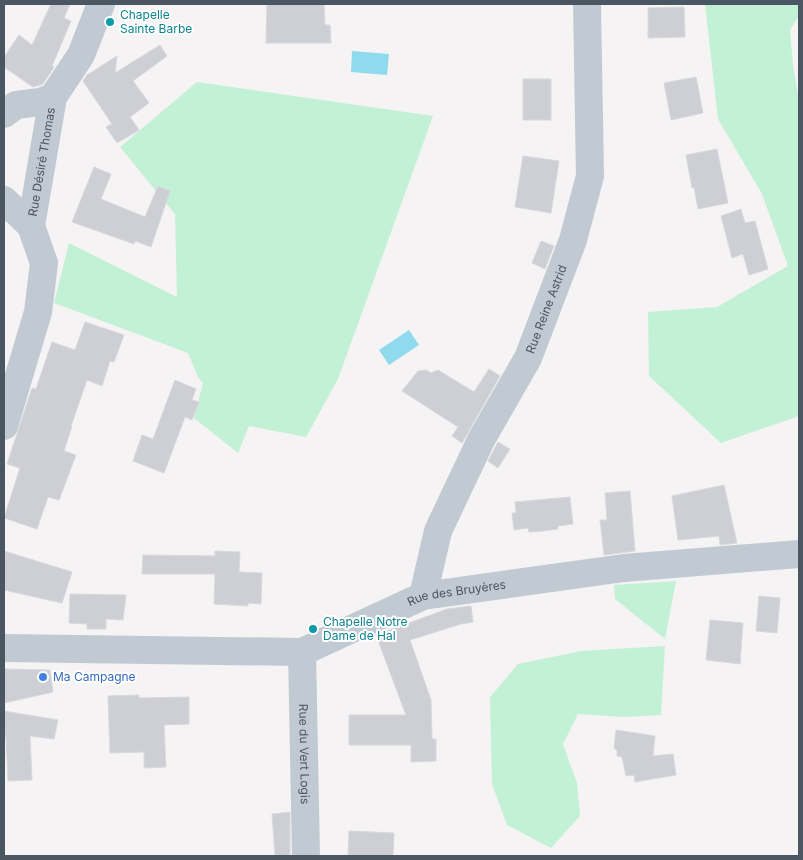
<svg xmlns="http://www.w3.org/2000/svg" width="803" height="860" font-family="Inter,sans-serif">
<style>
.green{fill:#c3f1d5}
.water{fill:#90daee}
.building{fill:#cdcfd5;stroke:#d7d9de}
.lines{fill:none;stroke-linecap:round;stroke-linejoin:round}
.minor{stroke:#c1cad2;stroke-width:28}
.culture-dot{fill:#0f9aa8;stroke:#fff;stroke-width:2}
.shop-dot{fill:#3f7fe0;stroke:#fff;stroke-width:2}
.labels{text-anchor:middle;stroke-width:4;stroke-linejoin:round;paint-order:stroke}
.culture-label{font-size:12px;fill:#0d838f;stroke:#fff;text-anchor:start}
.street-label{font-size:12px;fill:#4a5661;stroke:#fff}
.shop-label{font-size:12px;fill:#366cbe;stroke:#fff;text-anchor:start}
</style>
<rect width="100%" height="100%" fill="#f5f3f3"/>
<g class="green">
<path d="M 705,4 L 799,4 L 799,16 L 790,30 L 793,65 L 799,101 L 799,416 L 721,443 L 649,376 L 648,312 L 717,307 L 788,266 L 762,194 L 718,119 Z"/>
<path d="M 197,82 L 433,116 L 338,379 L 306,437 L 249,426 L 238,453 L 194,418 L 203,383 L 198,377 L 188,353 L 54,303 L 69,243 L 177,297 L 175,214 L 120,147 Z"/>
<path d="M 676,581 L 665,639 L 615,599 L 614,585 Z"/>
<path d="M 665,646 L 661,715 L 624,717 L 578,714 L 563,744 L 577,783 L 580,816 L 551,848 L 507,825 L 492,784 L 490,697 L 518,664 L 581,651 Z"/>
</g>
<g class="water">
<path d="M 352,51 L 389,54 L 387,75 L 351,72 Z"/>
<path d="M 409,330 L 419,345 L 389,365 L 379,350 Z"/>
</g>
<g class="building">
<path d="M 51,4 L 70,4 L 64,18 L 71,21 L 52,66 L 54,67 L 43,84 L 33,87 L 4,67 L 4,57 L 19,35 L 32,45 Z"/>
<path d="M 267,4 L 324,4 L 325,25 L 330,25 L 331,43 L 266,43 Z"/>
<path d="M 684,7 L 685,37 L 648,38 L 648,8 Z"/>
<path d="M 160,45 L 167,56 L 133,81 L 149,103 L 130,117 L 139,130 L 117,143 L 106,127 L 112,124 L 83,81 L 87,75 L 117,56 L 115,73 Z"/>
<path d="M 696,77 L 703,113 L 671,120 L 664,83 Z"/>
<rect x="523" y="79" width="28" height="41"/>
<path d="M 717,149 L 728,203 L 698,209 L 694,187 L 692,188 L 686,155 Z"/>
<path d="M 523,156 L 559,161 L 551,213 L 515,207 Z"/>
<path d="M 94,167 L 111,174 L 101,199 L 145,217 L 158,186 L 170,191 L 151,247 L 135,241 L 134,244 L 72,222 Z"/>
<path d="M 741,209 L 745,223 L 755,221 L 768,269 L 749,275 L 743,254 L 732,258 L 721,216 Z"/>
<path d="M 541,241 L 554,246 L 545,269 L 532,263 Z"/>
<path d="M 85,322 L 124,335 L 114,362 L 110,361 L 102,386 L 87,380 L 71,426 L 72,426 L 64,451 L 76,455 L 59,500 L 48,497 L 37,529 L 4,518 L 20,468 L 7,464 L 32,388 L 36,389 L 52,342 L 75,350 Z"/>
<path d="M 489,369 L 500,376 L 462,443 L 452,436 L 458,427 L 402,391 L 418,371 L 426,370 L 431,373 L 438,370 L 474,392 Z"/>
<path d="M 175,380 L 196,389 L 192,400 L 199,402 L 192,420 L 185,417 L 164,473 L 133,461 L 142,435 L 153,439 Z"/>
<path d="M 498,442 L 510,449 L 498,468 L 488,461 Z"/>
<path d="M 724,485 L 737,543 L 720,545 L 719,536 L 678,540 L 672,496 Z"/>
<path d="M 630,491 L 635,551 L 604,555 L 600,520 L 607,520 L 605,493 Z"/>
<path d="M 570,497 L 573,524 L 558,526 L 558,529 L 543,531 L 529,532 L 528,528 L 514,530 L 512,513 L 516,513 L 515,502 Z"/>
<path d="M 4,551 L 72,572 L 62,603 L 4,590 Z"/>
<path d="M 215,551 L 240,552 L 239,572 L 262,573 L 261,604 L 248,603 L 248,606 L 214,604 L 215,574 L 142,574 L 143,555 L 215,556 Z"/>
<path d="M 70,594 L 126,595 L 123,620 L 106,619 L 106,629 L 87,629 L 87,624 L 69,623 Z"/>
<path d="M 759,596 L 780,598 L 777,633 L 756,631 Z"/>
<path d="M 471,606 L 473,622 L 461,624 L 410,640 L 431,700 L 432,739 L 436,739 L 436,761 L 411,762 L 411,745 L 349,745 L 349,715 L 406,715 L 376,635 L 447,609 Z"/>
<path d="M 710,620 L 743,623 L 740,664 L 706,660 Z"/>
<path d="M 4,669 L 50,670 L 53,692 L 4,703 Z"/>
<path d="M 139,695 L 139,698 L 189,697 L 189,724 L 164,725 L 166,767 L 144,768 L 144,752 L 110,753 L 108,696 Z"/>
<path d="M 4,711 L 58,720 L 54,739 L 30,736 L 32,780 L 8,781 L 6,738 L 4,732 Z"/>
<path d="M 616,730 L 655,736 L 653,756 L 673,754 L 676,775 L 635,782 L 634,775 L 626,776 L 622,757 L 617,756 L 617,750 L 614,748 Z"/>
<path d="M 290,812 L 290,856 L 275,856 L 272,814 Z"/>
<path d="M 349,831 L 394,833 L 393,856 L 348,856 Z"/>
</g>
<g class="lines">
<g class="minor">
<path d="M 4,114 L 16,105 L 40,102 L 53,97 L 81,55 L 101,4"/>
<path d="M 4,200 L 31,226 L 44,263 L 38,312 L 4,426"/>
<path id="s1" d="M 31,226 L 53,97"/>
<path id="s2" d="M 423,596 L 438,531 L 481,440 L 528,358 L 573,240 L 590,176 L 587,4"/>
<path id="s3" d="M 4,648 L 302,652 L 423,596 L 624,568 L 799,554"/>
<path id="s4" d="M 302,652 L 306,856"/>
</g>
</g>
<g class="culture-dot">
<circle cx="110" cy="22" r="5"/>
<circle cx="313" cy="629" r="5"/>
</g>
<circle class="shop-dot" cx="43" cy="677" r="5"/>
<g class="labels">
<g class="culture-label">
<text x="120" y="19">Chapelle<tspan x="120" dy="14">Sainte Barbe</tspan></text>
<text x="323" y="626">Chapelle Notre<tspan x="323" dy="14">Dame de Hal</tspan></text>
</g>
<g class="street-label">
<text dy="4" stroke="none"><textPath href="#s1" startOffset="65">Rue Désiré Thomas</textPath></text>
<text dy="4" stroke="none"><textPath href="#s2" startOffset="314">Rue Reine Astrid</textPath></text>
<text dy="4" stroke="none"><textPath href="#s3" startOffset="465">Rue des Bruyères</textPath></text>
<text dy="4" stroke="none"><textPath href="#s4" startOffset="102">Rue du Vert Logis</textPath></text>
</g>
<g class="shop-label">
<text x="53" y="681">Ma Campagne</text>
</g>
</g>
<rect width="803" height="860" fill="none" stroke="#4a5661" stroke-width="10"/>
</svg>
